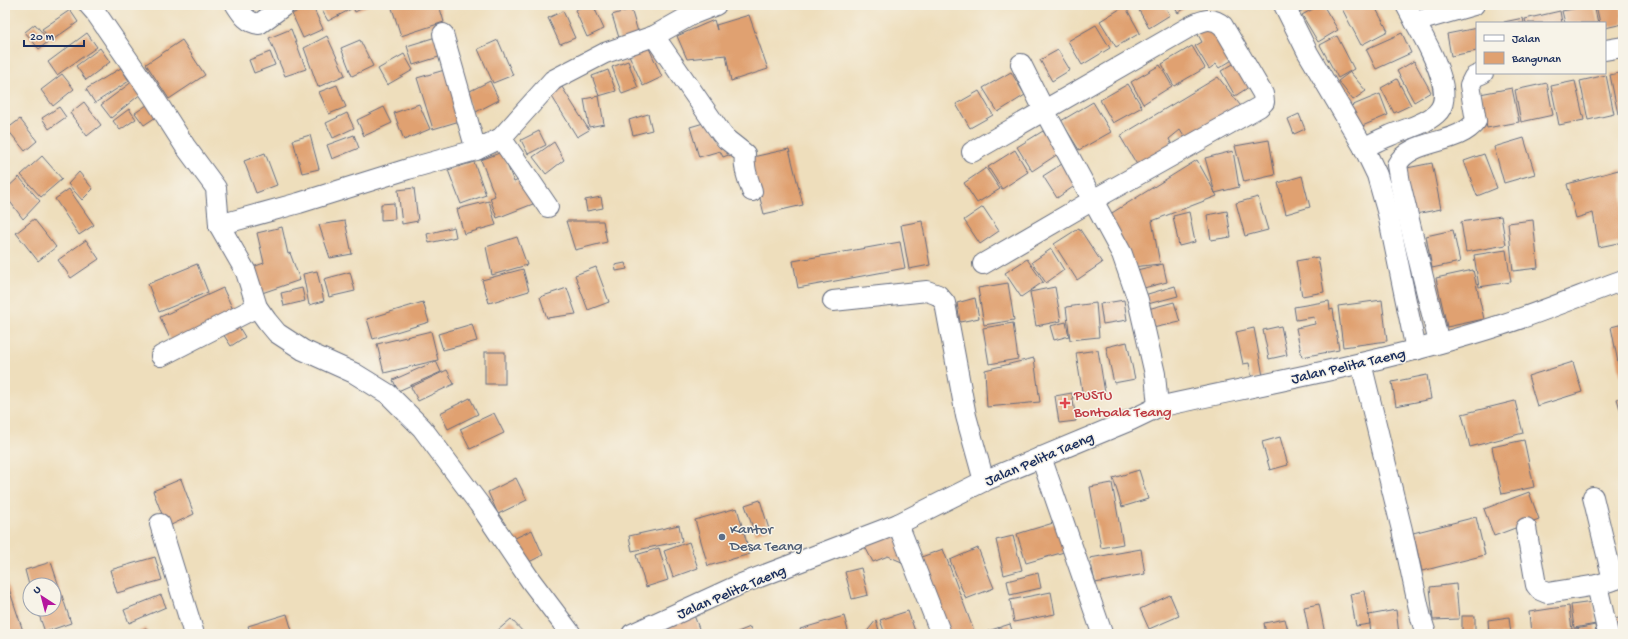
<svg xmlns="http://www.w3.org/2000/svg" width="1628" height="639" font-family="'Gochi Hand',sans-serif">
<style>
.building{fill:#e0a171}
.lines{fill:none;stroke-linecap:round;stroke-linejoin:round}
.minor-casing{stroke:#656c7f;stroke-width:22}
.minor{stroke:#fff;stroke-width:20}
.health-dot{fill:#e0444e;stroke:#f7f3e8;stroke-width:1.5}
.service-dot{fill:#5c6f8a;stroke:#f7f3e8;stroke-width:1.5}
.labels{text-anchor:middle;stroke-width:3;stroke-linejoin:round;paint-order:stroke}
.street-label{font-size:15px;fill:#1b2f5e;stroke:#f7f3e8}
.health-label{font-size:15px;fill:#be3a42;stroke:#f7f3e8;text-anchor:start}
.service-label{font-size:15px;fill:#4e5e75;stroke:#f7f3e8;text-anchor:start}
</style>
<rect width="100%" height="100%" fill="#f7f3e8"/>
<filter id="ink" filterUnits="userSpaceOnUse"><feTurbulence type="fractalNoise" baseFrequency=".025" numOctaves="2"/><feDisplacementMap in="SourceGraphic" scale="8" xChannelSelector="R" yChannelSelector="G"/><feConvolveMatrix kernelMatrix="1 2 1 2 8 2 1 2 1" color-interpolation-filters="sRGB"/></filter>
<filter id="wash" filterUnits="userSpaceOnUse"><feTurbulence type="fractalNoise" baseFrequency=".012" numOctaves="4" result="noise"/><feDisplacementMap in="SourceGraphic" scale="16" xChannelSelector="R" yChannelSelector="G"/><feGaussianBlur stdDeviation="0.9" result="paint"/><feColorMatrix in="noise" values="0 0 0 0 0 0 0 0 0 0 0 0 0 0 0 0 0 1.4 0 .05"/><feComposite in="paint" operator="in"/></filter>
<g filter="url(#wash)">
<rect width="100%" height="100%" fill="#eedebc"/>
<g id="blocks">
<g class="building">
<path d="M 310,5 L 312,5 L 323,29 L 303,38 L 292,14 Z"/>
<path d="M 319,5 L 349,5 L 351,9 L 328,21 Z"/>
<path d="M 352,5 L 369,5 L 355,12 Z"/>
<path d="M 391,5 L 439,5 L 444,22 L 401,36 Z"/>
<path d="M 586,5 L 593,5 L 604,29 L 587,37 L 575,10 Z"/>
<path d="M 616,5 L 629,5 L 618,9 Z"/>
<path d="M 1136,5 L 1164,5 L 1170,15 L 1149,28 Z"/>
<path d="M 1173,5 L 1190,5 L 1178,13 Z"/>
<path d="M 1296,5 L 1311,5 L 1300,12 Z"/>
<path d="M 1320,5 L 1323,5 L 1338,30 L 1318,42 L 1302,15 Z"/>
<path d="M 1340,5 L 1374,5 L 1388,31 L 1361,45 Z"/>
<path d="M 1594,5 L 1598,23 L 1565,23 L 1562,11 Z"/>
<path d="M 1596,5 L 1621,5 L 1623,24 L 1605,28 L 1605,23 L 1600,23 Z"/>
<path d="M 1125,6 L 1140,33 L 1116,47 L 1100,21 Z"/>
<path d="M 631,9 L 639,35 L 620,41 L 612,15 Z"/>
<path d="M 70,10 L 78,22 L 51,41 L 42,29 Z"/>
<path d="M 563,11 L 575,38 L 560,44 L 548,18 Z"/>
<path d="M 1560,11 L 1562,23 L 1526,23 L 1525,19 Z"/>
<path d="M 749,15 L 768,69 L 731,81 L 726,55 L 687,59 L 677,36 L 714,20 L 717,30 L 716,25 Z"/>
<path d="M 1523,18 L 1524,23 L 1504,23 L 1504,22 Z"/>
<path d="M 1212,21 L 1234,59 L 1219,68 L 1216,64 L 1209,69 L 1195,46 L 1202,42 L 1196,31 Z"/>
<path d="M 35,24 L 49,41 L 39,49 L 25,32 Z"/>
<path d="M 1096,25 L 1110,48 L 1082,65 L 1068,41 Z"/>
<path d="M 1477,28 L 1477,51 L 1451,56 L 1447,34 Z"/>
<path d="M 291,29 L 306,69 L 285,76 L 269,38 Z"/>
<path d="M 87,33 L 97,47 L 57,75 L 48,62 Z"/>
<path d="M 1402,33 L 1411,53 L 1376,69 L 1366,49 Z"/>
<path d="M 327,36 L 345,75 L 318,87 L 304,48 Z"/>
<path d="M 439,36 L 445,55 L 413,65 L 407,46 Z"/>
<path d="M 1337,36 L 1354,69 L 1338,78 L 1320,45 Z"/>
<path d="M 182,40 L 205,75 L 169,99 L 146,64 Z"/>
<path d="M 360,40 L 373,66 L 352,76 L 341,48 Z"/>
<path d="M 498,40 L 513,75 L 493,83 L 478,49 Z"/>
<path d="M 648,46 L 662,77 L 643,86 L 629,55 Z"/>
<path d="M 1192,46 L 1205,68 L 1174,86 L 1162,64 Z"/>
<path d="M 100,48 L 110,62 L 86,80 L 76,66 Z"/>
<path d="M 1058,50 L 1070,70 L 1052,81 L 1040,60 Z"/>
<path d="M 270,52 L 275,65 L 254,73 L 249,60 Z"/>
<path d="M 404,54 L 413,70 L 387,85 L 378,69 Z"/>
<path d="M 628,61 L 638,88 L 622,94 L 612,67 Z"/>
<path d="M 1414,61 L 1431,92 L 1414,102 L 1397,71 Z"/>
<path d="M 1235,63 L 1249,87 L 1235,96 L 1221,71 Z"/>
<path d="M 1160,65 L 1172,86 L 1143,104 L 1131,82 Z"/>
<path d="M 121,68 L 129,81 L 95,103 L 86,89 Z"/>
<path d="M 448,69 L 463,120 L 433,129 L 417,78 Z"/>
<path d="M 608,70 L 616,91 L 599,96 L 592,76 Z"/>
<path d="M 1011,72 L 1025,95 L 998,112 L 983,88 Z"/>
<path d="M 1350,72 L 1366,91 L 1353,100 L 1338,81 Z"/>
<path d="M 1623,72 L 1623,113 L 1618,114 L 1610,75 Z"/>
<path d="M 62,74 L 74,89 L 53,106 L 41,90 Z"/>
<path d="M 1606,75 L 1614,114 L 1588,120 L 1580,81 Z"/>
<path d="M 1218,77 L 1244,110 L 1188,143 L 1180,130 L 1169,139 L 1173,147 L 1139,168 L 1120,136 Z"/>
<path d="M 1397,79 L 1411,105 L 1394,113 L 1381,88 Z"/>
<path d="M 133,81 L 142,93 L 111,118 L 101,105 Z"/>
<path d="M 490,81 L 499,100 L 474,113 L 464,94 Z"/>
<path d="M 1575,81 L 1584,120 L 1559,125 L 1551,86 Z"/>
<path d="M 1547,83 L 1553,115 L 1521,122 L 1515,90 Z"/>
<path d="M 1128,84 L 1142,107 L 1113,123 L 1100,100 Z"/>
<path d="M 337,85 L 346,107 L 329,114 L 319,92 Z"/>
<path d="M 562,87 L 589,130 L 577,137 L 551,95 Z"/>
<path d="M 1512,88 L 1519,122 L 1487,128 L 1480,94 Z"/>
<path d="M 979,91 L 993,115 L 970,128 L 956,104 Z"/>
<path d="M 1380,94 L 1388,115 L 1360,127 L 1351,106 Z"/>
<path d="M 599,96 L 604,124 L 589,127 L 584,99 Z"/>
<path d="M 84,102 L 101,125 L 87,136 L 70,113 Z"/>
<path d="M 1093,102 L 1111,132 L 1079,150 L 1061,121 Z"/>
<path d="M 150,103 L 159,115 L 144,125 L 135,113 Z"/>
<path d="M 419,104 L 430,129 L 404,140 L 394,113 Z"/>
<path d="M 59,107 L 66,117 L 49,129 L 42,118 Z"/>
<path d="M 384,107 L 392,123 L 364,136 L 357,120 Z"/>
<path d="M 129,109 L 136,119 L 120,130 L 113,121 Z"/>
<path d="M 347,113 L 354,128 L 333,138 L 326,123 Z"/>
<path d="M 648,114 L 652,130 L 633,135 L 629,120 Z"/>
<path d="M 1299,114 L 1305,129 L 1294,134 L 1288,119 Z"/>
<path d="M 20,119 L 37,141 L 25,151 L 7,129 Z"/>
<path d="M 707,122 L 734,153 L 723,157 L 720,151 L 699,157 L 690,127 Z"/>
<path d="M 539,131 L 546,145 L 528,154 L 521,140 Z"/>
<path d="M 1043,131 L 1058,154 L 1032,171 L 1017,147 Z"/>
<path d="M 310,135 L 319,169 L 302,173 L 293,140 Z"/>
<path d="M 354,135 L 359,148 L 332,159 L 327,145 Z"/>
<path d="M 1524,138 L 1535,174 L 1504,183 L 1494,147 Z"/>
<path d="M 1269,140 L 1275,175 L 1244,182 L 1235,146 Z"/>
<path d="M 554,142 L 564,160 L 546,174 L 533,157 Z"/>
<path d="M 789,149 L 803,205 L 764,214 L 751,163 L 748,158 Z"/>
<path d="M 1015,150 L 1028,172 L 1002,189 L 988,167 Z"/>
<path d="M 1233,151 L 1239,187 L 1215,193 L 1205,158 Z"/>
<path d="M 502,152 L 514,182 L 523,178 L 533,204 L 497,218 L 490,198 L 495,196 L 481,160 Z"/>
<path d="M 265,153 L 277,185 L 256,193 L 244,161 Z"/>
<path d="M 1484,154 L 1497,188 L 1477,196 L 1464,161 Z"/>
<path d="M 42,156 L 62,179 L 41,197 L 21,175 Z"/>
<path d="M 1197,160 L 1217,196 L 1152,221 L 1160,264 L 1132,267 L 1107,216 Z"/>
<path d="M 474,162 L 486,195 L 461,204 L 448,170 Z"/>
<path d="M 1432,163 L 1441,209 L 1411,215 L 1402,169 Z"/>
<path d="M 1062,164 L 1076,185 L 1057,198 L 1043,176 Z"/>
<path d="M 986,168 L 1000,189 L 977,203 L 964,183 Z"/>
<path d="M 1622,169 L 1623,242 L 1599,247 L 1593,213 L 1576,218 L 1567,184 Z"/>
<path d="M 79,172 L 93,189 L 82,200 L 68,184 Z"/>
<path d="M 1302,176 L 1310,207 L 1286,214 L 1278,183 Z"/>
<path d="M 19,177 L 40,201 L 23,219 L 5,195 L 5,190 Z"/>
<path d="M 414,188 L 418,221 L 402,224 L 398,190 Z"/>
<path d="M 69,189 L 94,225 L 79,235 L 55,199 Z"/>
<path d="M 601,197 L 603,208 L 587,211 L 585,200 Z"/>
<path d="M 1258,197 L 1268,230 L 1245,236 L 1236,203 Z"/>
<path d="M 489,201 L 496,225 L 464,234 L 457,209 Z"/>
<path d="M 394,203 L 395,219 L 381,220 L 381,204 Z"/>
<path d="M 983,207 L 999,231 L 980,244 L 964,220 Z"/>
<path d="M 1227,211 L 1231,237 L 1211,240 L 1207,215 Z"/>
<path d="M 1189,212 L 1195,242 L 1179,246 L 1173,216 Z"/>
<path d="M 1501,216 L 1506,245 L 1466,252 L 1461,222 Z"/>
<path d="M 34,219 L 56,247 L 38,261 L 16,233 Z"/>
<path d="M 1533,220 L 1538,268 L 1513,271 L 1508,223 Z"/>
<path d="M 345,221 L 352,254 L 330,258 L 319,225 Z"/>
<path d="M 566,221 L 603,221 L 607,242 L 575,250 Z"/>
<path d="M 922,221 L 930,265 L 909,269 L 901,225 Z"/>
<path d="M 282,227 L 288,254 L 290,253 L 300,280 L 259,294 L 250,268 L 264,263 L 257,233 Z"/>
<path d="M 454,227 L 456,237 L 429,243 L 427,234 Z"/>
<path d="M 1079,228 L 1102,263 L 1077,280 L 1054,244 Z"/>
<path d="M 1453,230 L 1460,262 L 1432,268 L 1426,236 Z"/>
<path d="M 517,237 L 527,265 L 492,275 L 486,247 Z"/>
<path d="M 86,240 L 99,259 L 71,278 L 58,260 Z"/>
<path d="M 900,242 L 905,268 L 798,288 L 793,261 Z"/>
<path d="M 1051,249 L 1064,270 L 1046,283 L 1032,262 Z"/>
<path d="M 1506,250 L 1511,282 L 1479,287 L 1474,255 Z"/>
<path d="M 1318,257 L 1324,292 L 1302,296 L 1296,261 Z"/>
<path d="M 1027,259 L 1043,282 L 1021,297 L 1005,273 Z"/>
<path d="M 625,263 L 627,269 L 616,271 L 615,265 Z"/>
<path d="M 197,264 L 208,292 L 159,312 L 148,284 Z"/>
<path d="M 1163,264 L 1167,282 L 1136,290 L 1132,271 Z"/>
<path d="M 596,267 L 609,302 L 588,310 L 575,275 Z"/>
<path d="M 523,269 L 529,291 L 489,303 L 482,280 Z"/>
<path d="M 1473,270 L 1484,319 L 1447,327 L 1436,278 Z"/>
<path d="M 317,271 L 324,301 L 309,305 L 303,274 Z"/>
<path d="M 350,272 L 355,291 L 329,297 L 324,279 Z"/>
<path d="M 1008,283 L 1014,320 L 984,325 L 978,288 Z"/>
<path d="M 1175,286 L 1178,296 L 1144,305 L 1141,296 Z"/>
<path d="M 1055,287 L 1061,321 L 1036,326 L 1030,292 Z"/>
<path d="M 223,288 L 235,314 L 172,343 L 160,317 Z"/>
<path d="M 302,288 L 305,301 L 284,306 L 281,293 Z"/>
<path d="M 567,288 L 576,314 L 547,318 L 540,297 Z"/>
<path d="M 975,298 L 979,318 L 960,322 L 957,303 Z"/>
<path d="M 1124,300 L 1127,320 L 1103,324 L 1100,304 Z"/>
<path d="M 1382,300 L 1387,341 L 1343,347 L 1338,306 Z"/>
<path d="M 1329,301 L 1330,310 L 1333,309 L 1339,350 L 1302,357 L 1296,328 L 1315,324 L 1314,317 L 1296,320 L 1294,307 Z"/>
<path d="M 423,302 L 429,322 L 373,339 L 367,319 Z"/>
<path d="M 1174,302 L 1180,322 L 1148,329 L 1144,310 Z"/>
<path d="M 1096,303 L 1099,337 L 1070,340 L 1066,307 Z"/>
<path d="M 236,322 L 245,337 L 231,346 L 221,331 Z"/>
<path d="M 1066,322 L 1069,336 L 1054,340 L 1050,326 Z"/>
<path d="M 1013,323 L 1018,359 L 989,364 L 983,328 Z"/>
<path d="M 472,324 L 477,341 L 443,350 L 438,334 Z"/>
<path d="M 1623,324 L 1623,378 L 1621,378 L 1611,327 Z"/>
<path d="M 1281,326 L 1287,355 L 1269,359 L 1263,330 Z"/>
<path d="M 1254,328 L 1263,376 L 1252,379 L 1249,363 L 1243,364 L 1236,332 Z"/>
<path d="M 431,331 L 438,360 L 384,373 L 377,344 Z"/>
<path d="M 1127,342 L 1135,379 L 1114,383 L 1106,347 Z"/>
<path d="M 1098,350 L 1105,393 L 1083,397 L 1076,353 Z"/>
<rect x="485" y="352" width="20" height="32"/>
<path d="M 1034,358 L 1040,402 L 987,407 L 985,370 Z"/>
<path d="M 436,361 L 441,372 L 398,391 L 393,380 Z"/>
<path d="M 1573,362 L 1582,392 L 1537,406 L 1528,376 Z"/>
<path d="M 447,370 L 454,384 L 418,401 L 411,387 Z"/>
<path d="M 1427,375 L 1431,399 L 1396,406 L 1392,382 Z"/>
<path d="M 1072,393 L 1076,421 L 1059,423 L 1055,396 Z"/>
<path d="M 1623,397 L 1623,419 L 1617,399 Z"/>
<path d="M 470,398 L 478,414 L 448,429 L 440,413 Z"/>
<path d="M 1515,401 L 1523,433 L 1470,447 L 1462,414 Z"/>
<path d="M 494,413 L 504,433 L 470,449 L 460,429 Z"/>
<path d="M 1280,437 L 1288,465 L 1270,470 L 1262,442 Z"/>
<path d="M 1524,440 L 1534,487 L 1502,494 L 1492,447 Z"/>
<path d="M 1139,470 L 1148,499 L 1122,507 L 1113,478 Z"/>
<path d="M 516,478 L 527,500 L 498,514 L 488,492 Z"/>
<path d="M 181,479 L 194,514 L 167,527 L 153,491 Z"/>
<path d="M 1112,483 L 1123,544 L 1101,548 L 1090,487 Z"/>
<path d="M 1529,492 L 1539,519 L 1494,536 L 1484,509 Z"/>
<path d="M 760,500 L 769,529 L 755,534 L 745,505 Z"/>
<path d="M 737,508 L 750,554 L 708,566 L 695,520 Z"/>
<path d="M 1476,517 L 1485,555 L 1422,571 L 1413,533 Z"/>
<path d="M 1063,520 L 1071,550 L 1026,563 L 1017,534 Z"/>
<path d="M 679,525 L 682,541 L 632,551 L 629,536 Z"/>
<path d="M 532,530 L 543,555 L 521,566 L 509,541 Z"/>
<path d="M 896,531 L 904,563 L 888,556 L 873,562 L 864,545 Z"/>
<path d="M 1013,536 L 1022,570 L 1004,575 L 996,540 Z"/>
<path d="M 689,542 L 698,568 L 673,577 L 664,551 Z"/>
<path d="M 659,548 L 668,580 L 646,587 L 636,555 Z"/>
<path d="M 978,548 L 994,588 L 966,599 L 950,560 Z"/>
<path d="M 943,549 L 974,631 L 966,634 L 945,634 L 916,559 Z"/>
<path d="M 1141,549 L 1145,574 L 1095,583 L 1090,558 Z"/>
<path d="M 155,557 L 162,580 L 117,593 L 110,570 Z"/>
<path d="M 51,562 L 71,623 L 45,632 L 37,609 L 54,609 L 54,585 L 29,585 L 25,570 Z"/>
<path d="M 861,568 L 868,595 L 852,599 L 845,572 Z"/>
<path d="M 1038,573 L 1041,588 L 1010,595 L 1007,581 Z"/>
<path d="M 7,583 L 24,634 L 5,634 L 5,584 Z"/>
<path d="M 1456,584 L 1459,619 L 1433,620 L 1430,587 Z"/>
<path d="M 1364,591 L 1370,624 L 1356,626 L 1350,594 Z"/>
<path d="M 1051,592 L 1055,614 L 1014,622 L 1010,600 Z"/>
<path d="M 161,595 L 166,607 L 129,623 L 124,610 Z"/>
<path d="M 1170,595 L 1179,616 L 1149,629 L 1140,609 Z"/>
<path d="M 1593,602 L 1596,624 L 1574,628 L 1571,605 Z"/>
<path d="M 1319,604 L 1325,634 L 1309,634 L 1304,607 Z"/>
<path d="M 1569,606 L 1572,630 L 1531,634 L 1529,612 Z"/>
<path d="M 691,607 L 701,634 L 658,634 L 657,629 Z"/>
<path d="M 1396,610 L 1399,634 L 1371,634 L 1369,615 Z"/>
<path d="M 908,611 L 916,634 L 885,634 L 880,620 Z"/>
<path d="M 287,614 L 293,634 L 251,634 L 248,626 Z"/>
<path d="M 844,616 L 849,634 L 802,634 L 800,629 Z"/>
<rect x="1462" y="616" width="13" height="18"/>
<path d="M 1623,616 L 1623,634 L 1617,634 L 1613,620 Z"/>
<path d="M 1509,617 L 1511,634 L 1489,634 L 1488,620 Z"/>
<path d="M 511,619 L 525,634 L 499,634 L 497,631 Z"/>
<path d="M 1285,619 L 1289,634 L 1266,634 L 1264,623 Z"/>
<path d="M 876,620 L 880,634 L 865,634 Z"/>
<path d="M 1010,624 L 1013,634 L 989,634 L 988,631 Z"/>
<path d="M 1595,625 L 1596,634 L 1557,634 L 1557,633 Z"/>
<path d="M 750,627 L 752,634 L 733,634 Z"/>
<path d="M 146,628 L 149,634 L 133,634 Z"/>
</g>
</g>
</g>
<g filter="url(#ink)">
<use href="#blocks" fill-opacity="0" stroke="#656c7f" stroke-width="1"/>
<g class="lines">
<g class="minor-casing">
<g id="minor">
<path d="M 89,5 L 96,13 L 153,96 L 185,146 L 216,188 L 219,225 L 246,272 L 257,307 L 267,321 L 277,333 L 303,350 L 354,373 L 388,394 L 422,428 L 479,504 L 531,581 L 571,634"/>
<path d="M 236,5 C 242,14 247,23 259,24 L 285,5"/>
<path d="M 1284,5 L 1308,53 L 1364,148 L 1377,175 L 1388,214 L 1416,350"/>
<path d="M 1406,5 L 1415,22 L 1474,5"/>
<path d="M 443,34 L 476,150"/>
<path d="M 654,36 L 721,133 L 726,139 L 745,154 C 743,167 748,179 752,191"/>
<path d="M 1605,50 L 1623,47"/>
<path d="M 1021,64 L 1044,110 L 1122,254 L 1138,300 L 1155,374 L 1158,407"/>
<path d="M 501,138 L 548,207"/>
<path d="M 1364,148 C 1372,144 1380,139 1389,136 C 1404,129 1424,125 1436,114 C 1458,96 1426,41 1415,22"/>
<path d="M 972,152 L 1191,26 C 1203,20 1212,16 1223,26 L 1263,94 L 1264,102 L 1259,107 L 1093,200 L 983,264"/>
<path d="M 219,225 L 299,203 L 408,169 L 476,150 L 501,138 L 553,80 L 605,53 L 654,36 L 693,14 L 716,5"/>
<path d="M 833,301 L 927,291 L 938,295 L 945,303 L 966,416 L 984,481"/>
<path d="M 1439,343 L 1400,183 L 1397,165 C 1410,138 1458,146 1476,121 L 1470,85 L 1474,77 L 1483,73"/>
<path d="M 161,356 L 257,307"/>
<path d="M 1361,363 L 1402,530 L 1421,618 L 1426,634"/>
<path d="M 1041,457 L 1102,633"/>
<path d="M 1593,497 L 1613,580"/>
<path d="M 160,524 L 194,634"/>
<path d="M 898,524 L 941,634"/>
<path d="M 1526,528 L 1536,585 L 1540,590 L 1547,593 L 1597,585 L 1623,577"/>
<path d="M 1597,585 L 1608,634"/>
<path d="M 632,634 L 741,584 L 898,524 L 984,481 L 1131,420 L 1158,407 C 1273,382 1389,361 1501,325 C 1542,312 1582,295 1623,280"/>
</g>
</g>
<use href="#minor" class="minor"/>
</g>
</g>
<path class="health-dot" d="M1063 397h4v4h4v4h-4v4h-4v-4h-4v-4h4z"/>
<circle class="service-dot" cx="722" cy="537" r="4"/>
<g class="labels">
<g class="street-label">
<text transform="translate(1348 365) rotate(-13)" y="5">Jalan Pelita Taeng</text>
<text transform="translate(1039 458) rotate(-23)" y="5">Jalan Pelita Taeng</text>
<text transform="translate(731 591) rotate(-23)" y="5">Jalan Pelita Taeng</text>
</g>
<g class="health-label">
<text x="1074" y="399">PUSTU<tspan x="1074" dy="17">Bontoala Teang</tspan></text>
</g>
<g class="service-label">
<text x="730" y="533">Kantor<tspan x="730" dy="17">Desa Teang</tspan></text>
</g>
</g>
<rect width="1628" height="639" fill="none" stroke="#f7f3e8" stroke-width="20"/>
<rect x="1476" y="22" width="130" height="52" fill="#f7f3e8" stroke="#9fa5b1"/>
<rect x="1484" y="35" width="20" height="6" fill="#ffffff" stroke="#9fa5b1"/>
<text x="1512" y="42" font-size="12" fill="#1b2f5e">Jalan</text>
<rect x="1484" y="52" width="20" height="12" fill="#e0a171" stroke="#9fa5b1"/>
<text x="1512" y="62" font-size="12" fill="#1b2f5e">Bangunan</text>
<g transform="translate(42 597) rotate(324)"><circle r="19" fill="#f7f3e8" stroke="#9fa5b1"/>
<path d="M0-3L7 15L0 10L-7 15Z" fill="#b5179e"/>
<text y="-6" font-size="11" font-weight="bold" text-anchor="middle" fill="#1b2f5e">U</text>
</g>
<path d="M24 40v6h60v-6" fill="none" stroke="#1b2f5e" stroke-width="2"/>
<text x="30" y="40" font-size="12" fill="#1b2f5e" stroke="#f7f3e8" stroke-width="3" paint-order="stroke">20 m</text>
</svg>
